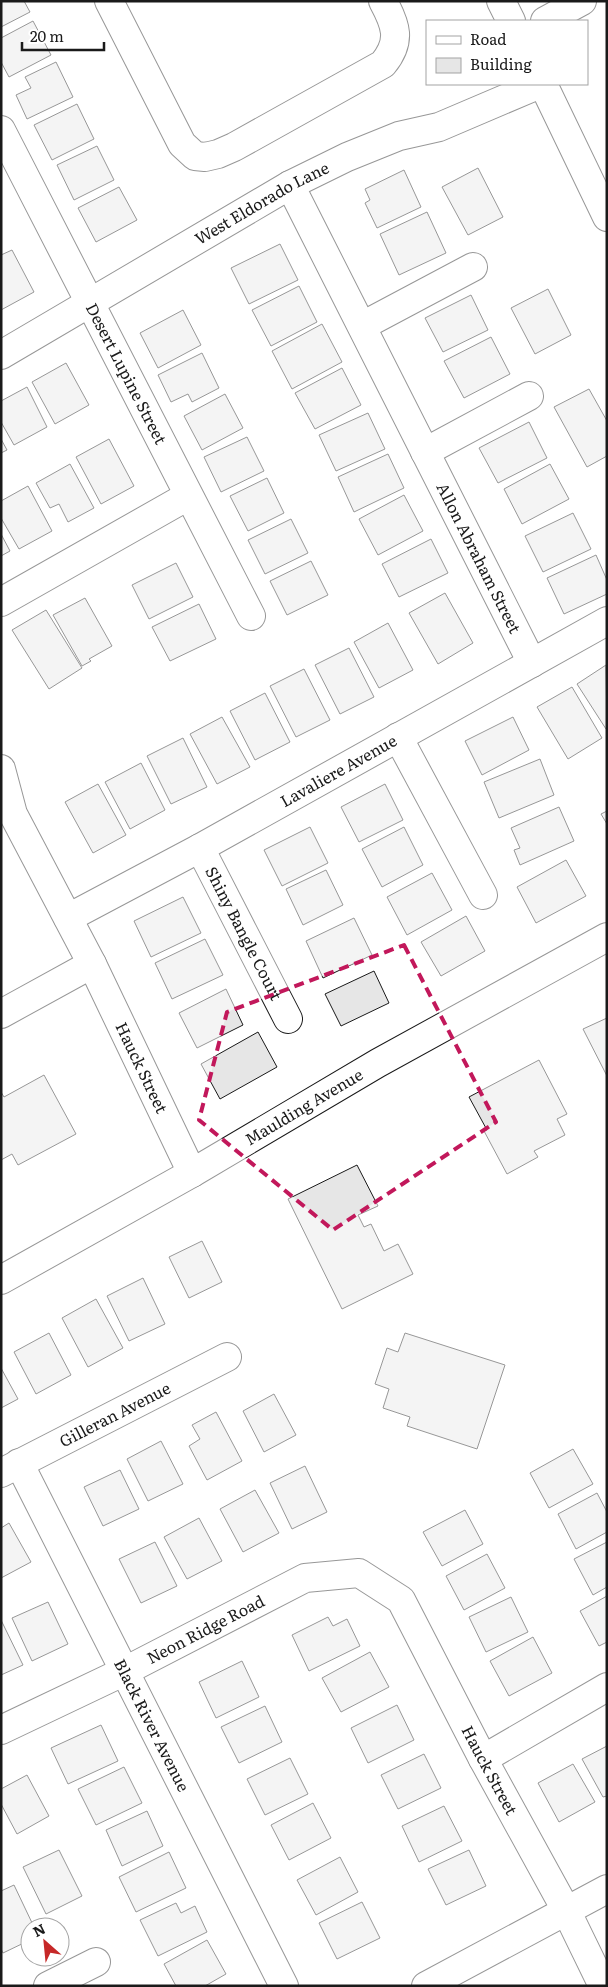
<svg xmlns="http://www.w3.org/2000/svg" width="608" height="1987" font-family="Literata,serif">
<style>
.building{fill:#e6e6e6;stroke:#1a1a1a}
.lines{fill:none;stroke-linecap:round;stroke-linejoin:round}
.minor-casing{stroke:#1a1a1a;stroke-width:30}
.major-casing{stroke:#1a1a1a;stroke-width:30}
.minor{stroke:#fff;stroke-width:28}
.major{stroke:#fff;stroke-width:28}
.marked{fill:none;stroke:#c2185b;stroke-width:4;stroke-dasharray:10 6;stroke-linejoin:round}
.labels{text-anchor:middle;stroke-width:4;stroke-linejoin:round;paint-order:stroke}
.street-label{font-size:16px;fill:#1a1a1a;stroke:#fff}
</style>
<rect width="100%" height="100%" fill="#fff"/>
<g class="building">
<path d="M 1,1 L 24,1 L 30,12 L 1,27 Z"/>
<path d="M 33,21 L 51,55 L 9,77 L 1,62 L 1,38 Z"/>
<path d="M 56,62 L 73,97 L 27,119 L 16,95 L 31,88 L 25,77 Z"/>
<path d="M 77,104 L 94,139 L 52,160 L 34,125 Z"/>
<path d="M 97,146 L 114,180 L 74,200 L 57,165 Z"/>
<path d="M 478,168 L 503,217 L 468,235 L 442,187 Z"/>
<path d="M 404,170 L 421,207 L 377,228 L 365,203 L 370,200 L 365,189 Z"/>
<path d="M 119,187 L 137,220 L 96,242 L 78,208 Z"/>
<path d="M 427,212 L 446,253 L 399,275 L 380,234 Z"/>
<path d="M 280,244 L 298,280 L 249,304 L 231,268 Z"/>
<path d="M 12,250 L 34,292 L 1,310 L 1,255 Z"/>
<path d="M 299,286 L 317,322 L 271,346 L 252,310 Z"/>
<path d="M 548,289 L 571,335 L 535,354 L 511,308 Z"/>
<path d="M 471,295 L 488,330 L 443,352 L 425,318 Z"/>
<path d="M 183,310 L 201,345 L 158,368 L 140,333 Z"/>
<path d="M 322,324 L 342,362 L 292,389 L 272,351 Z"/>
<path d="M 491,337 L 510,374 L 464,398 L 444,361 Z"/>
<path d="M 202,353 L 219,388 L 192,402 L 188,394 L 171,402 L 158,375 Z"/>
<path d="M 66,363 L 89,405 L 55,424 L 32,382 Z"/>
<path d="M 342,368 L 361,405 L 315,429 L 295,393 Z"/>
<path d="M 27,387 L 47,427 L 14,445 L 1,422 L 1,401 Z"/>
<path d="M 589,389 L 607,421 L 607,456 L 587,467 L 554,407 Z"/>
<path d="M 225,394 L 243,428 L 202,450 L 184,416 Z"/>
<path d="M 368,413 L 385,449 L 336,471 L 319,435 Z"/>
<path d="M 529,422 L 547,458 L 498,483 L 479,448 Z"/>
<path d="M 247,437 L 264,471 L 221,492 L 204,457 Z"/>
<path d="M 1,439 L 7,450 L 1,453 Z"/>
<path d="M 109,439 L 134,486 L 101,504 L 76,457 Z"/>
<path d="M 388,454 L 404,488 L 354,512 L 338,477 Z"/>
<path d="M 70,464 L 94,508 L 68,522 L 59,504 L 50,508 L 36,483 Z"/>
<path d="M 550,464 L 569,499 L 522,524 L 504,489 Z"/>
<path d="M 267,478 L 284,513 L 248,531 L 230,496 Z"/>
<path d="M 28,486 L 52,531 L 19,549 L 1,518 L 1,501 Z"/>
<path d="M 404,495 L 423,531 L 378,555 L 359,519 Z"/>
<path d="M 573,513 L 591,549 L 543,572 L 525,536 Z"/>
<path d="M 291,519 L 308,553 L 265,574 L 248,540 Z"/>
<path d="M 1,534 L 10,551 L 1,556 Z"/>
<path d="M 431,539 L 448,573 L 399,597 L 382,564 Z"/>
<path d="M 596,555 L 607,580 L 607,594 L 564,614 L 547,578 Z"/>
<path d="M 311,561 L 328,595 L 287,615 L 270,581 Z"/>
<path d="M 176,563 L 193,597 L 149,619 L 132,585 Z"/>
<path d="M 445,593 L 473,643 L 438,664 L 409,613 Z"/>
<path d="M 85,598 L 112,646 L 89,659 L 91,661 L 82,666 L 53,615 Z"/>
<path d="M 199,604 L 216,639 L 170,661 L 152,627 Z"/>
<path d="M 46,610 L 82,668 L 49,689 L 12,630 Z"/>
<path d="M 388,623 L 413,670 L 379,688 L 354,642 Z"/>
<path d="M 349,648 L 374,697 L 340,714 L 315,665 Z"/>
<path d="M 606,665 L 607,729 L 606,729 L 577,684 Z"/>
<path d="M 304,669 L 330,720 L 296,737 L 270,686 Z"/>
<path d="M 572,687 L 602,738 L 568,759 L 537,707 Z"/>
<path d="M 265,693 L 290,742 L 255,760 L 230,711 Z"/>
<path d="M 222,717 L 250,767 L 217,784 L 190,734 Z"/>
<path d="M 513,717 L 529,750 L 482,775 L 465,741 Z"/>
<path d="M 183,738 L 207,787 L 171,804 L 147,756 Z"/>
<path d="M 540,759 L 554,795 L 499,818 L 484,782 Z"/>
<path d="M 141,763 L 165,810 L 130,829 L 105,782 Z"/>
<path d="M 98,784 L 126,835 L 93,853 L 65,802 Z"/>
<path d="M 385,784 L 403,820 L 359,842 L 341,807 Z"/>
<path d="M 559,807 L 574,841 L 520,865 L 514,850 L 520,848 L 511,828 Z"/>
<path d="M 607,811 L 607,824 L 601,814 Z"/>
<path d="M 310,827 L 328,863 L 282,886 L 264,850 Z"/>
<path d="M 404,827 L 423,865 L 382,887 L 362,849 Z"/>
<path d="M 566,860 L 586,896 L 536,923 L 517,887 Z"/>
<path d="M 326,870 L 343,905 L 303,925 L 286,889 Z"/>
<path d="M 432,873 L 452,910 L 407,935 L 387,897 Z"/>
<path d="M 183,897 L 201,933 L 151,957 L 134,921 Z"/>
<path d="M 466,916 L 485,951 L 441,976 L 421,942 Z"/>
<path d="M 354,918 L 372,955 L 323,978 L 306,941 Z"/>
<path d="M 205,939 L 223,975 L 172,999 L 155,963 Z"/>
<path d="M 374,971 L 389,1003 L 341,1026 L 325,994 Z"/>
<path d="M 226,989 L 243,1025 L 197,1048 L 179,1013 Z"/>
<path d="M 607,1018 L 607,1076 L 583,1029 Z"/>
<path d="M 258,1032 L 277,1067 L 220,1099 L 201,1064 Z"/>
<path d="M 539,1060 L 567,1114 L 557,1119 L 565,1135 L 534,1151 L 538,1157 L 507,1174 L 484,1131 L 487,1130 L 469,1097 Z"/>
<path d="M 44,1075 L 76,1134 L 18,1165 L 12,1154 L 1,1160 L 1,1092 L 4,1097 Z"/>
<path d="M 357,1165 L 378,1206 L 358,1215 L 364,1227 L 371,1224 L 384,1251 L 398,1244 L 413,1274 L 342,1309 L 288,1199 Z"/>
<path d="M 202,1241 L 222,1282 L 189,1298 L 169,1257 Z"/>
<path d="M 143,1278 L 165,1324 L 129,1341 L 107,1296 Z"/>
<path d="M 96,1299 L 123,1348 L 88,1367 L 62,1318 Z"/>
<path d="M 49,1333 L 71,1375 L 36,1394 L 14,1352 Z"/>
<path d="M 405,1333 L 505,1365 L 477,1449 L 407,1426 L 410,1417 L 383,1408 L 389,1389 L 375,1384 L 387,1348 L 398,1352 Z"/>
<path d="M 1,1368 L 18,1399 L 1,1408 Z"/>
<path d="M 274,1394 L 296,1435 L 264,1452 L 243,1411 Z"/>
<path d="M 216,1412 L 242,1461 L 207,1480 L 189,1446 L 200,1439 L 192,1425 Z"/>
<path d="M 161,1441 L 183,1484 L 148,1501 L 127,1459 Z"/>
<path d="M 573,1449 L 593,1484 L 549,1508 L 530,1473 Z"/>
<path d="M 305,1466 L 327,1512 L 292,1529 L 270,1483 Z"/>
<path d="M 120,1470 L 139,1509 L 103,1526 L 84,1487 Z"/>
<path d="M 255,1490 L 279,1533 L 243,1552 L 220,1509 Z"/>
<path d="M 597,1493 L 607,1512 L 607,1532 L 576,1549 L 558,1514 Z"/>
<path d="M 465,1510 L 483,1544 L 442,1566 L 423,1532 Z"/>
<path d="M 199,1518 L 222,1561 L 187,1579 L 164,1537 Z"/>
<path d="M 9,1523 L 31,1562 L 1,1578 L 1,1528 Z"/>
<path d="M 155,1542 L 177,1586 L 141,1603 L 119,1559 Z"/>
<path d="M 607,1542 L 607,1587 L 593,1595 L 574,1559 Z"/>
<path d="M 487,1554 L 505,1588 L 464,1610 L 446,1576 Z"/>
<path d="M 607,1596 L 607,1642 L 599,1646 L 580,1611 Z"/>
<path d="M 511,1597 L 528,1632 L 486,1652 L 469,1617 Z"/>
<path d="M 48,1602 L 68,1644 L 32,1661 L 12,1618 Z"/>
<path d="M 328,1617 L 333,1626 L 347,1619 L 360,1646 L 309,1671 L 292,1635 Z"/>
<path d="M 1,1620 L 23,1665 L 1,1675 Z"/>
<path d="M 533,1637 L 552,1673 L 509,1696 L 490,1661 Z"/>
<path d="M 370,1652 L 389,1687 L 341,1712 L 322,1678 Z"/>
<path d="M 242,1661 L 259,1697 L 216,1718 L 199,1682 Z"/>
<path d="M 397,1705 L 414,1740 L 368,1763 L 351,1728 Z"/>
<path d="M 265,1706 L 282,1742 L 239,1763 L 221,1727 Z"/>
<path d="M 101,1725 L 118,1761 L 68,1784 L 51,1748 Z"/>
<path d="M 607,1746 L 607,1796 L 603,1797 L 582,1759 Z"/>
<path d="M 424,1754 L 441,1788 L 398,1809 L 381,1775 Z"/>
<path d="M 290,1758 L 308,1794 L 265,1815 L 247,1779 Z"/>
<path d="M 573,1764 L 595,1802 L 559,1822 L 538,1783 Z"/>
<path d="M 124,1767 L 142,1803 L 96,1825 L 78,1789 Z"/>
<path d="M 27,1775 L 49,1816 L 17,1834 L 1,1804 L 1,1789 Z"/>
<path d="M 313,1803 L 331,1838 L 289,1860 L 271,1825 Z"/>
<path d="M 444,1806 L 462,1841 L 419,1862 L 402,1826 Z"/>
<path d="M 147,1811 L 163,1846 L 122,1866 L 106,1830 Z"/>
<path d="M 59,1850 L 82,1896 L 46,1914 L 23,1867 Z"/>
<path d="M 469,1850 L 486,1886 L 446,1905 L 428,1869 Z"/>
<path d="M 169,1852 L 186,1888 L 136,1912 L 119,1877 Z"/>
<path d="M 340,1857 L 358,1892 L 316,1915 L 297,1880 Z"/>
<path d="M 14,1885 L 34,1927 L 30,1927 L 30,1940 L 3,1953 L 1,1949 L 1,1891 Z"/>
<path d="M 362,1902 L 380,1938 L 337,1959 L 319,1923 Z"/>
<path d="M 176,1903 L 181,1913 L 195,1906 L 207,1932 L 158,1956 L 140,1920 Z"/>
<path d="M 207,1940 L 226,1974 L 205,1986 L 176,1986 L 164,1964 Z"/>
</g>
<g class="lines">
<g class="minor-casing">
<g id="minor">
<path d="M 109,1 L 182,144 L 195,156 L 205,157 L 218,154 L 234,147 L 383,64 C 402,41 396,25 383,1"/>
<path d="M 545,21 L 582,1"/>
<path id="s1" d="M 1,130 L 251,616"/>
<path id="s2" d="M 290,185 L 532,663"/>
<path d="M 362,326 L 473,267"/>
<path id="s3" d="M 1,355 L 290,185 L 347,157 L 399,136 L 439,127 L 540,84"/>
<path d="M 425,452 L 529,396"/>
<path d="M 1,602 L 188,496"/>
<path d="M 398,737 L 483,895"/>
<path id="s4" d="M 1,769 L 13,814 L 92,964 L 192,1173"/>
<path id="s5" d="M 200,848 L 288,1019"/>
<path id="s6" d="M 68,918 L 200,848 L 607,621"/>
<path d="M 1,1014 L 92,964"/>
<path id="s7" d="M 1,1280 L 192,1173 L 378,1063 L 607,937"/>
<path id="s8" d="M 19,1463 L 284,1986"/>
<path id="s9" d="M 1,1473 L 227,1357"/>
<path id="s10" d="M 1,1730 L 125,1671 L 305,1578 L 359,1573 L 401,1600 L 483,1759 L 566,1910 L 603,1986"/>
<path d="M 483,1759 L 607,1687"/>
<path d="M 48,1986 L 96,1962"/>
<path d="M 426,1986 L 607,1889"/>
</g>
</g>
<g class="major-casing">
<g id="major">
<path d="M 501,1 L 511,21"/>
<path d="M 543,84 L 607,217"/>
</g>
</g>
<use href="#minor" class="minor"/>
<use href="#major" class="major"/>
</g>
<path d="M0 0H608V1987H0ZM 404,945 L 496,1122 L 333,1230 L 199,1120 L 227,1012 Z" fill="#fff" fill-opacity=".55" fill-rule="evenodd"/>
<path class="marked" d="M 404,945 L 496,1122 L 333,1230 L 199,1120 L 227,1012 Z"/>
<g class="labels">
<g class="street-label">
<text dy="6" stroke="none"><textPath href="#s3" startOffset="302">West Eldorado Lane</textPath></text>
<text dy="6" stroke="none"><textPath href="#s1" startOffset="274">Desert Lupine Street</textPath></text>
<text dy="6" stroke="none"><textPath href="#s2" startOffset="418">Allon Abraham Street</textPath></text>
<text dy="6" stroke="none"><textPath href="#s6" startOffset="308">Lavaliere Avenue</textPath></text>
<text dy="6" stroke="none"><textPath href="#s5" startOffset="96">Shiny Bangle Court</textPath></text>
<text dy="6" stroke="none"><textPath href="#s4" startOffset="331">Hauck Street</textPath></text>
<text dy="6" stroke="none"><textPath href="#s7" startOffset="349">Maulding Avenue</textPath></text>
<text dy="6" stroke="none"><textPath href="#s9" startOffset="128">Gilleran Avenue</textPath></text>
<text dy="6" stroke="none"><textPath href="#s10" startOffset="228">Neon Ridge Road</textPath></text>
<text dy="6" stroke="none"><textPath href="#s8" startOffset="294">Black River Avenue</textPath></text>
<text dy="6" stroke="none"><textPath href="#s10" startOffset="636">Hauck Street</textPath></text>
</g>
</g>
<rect width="608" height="1987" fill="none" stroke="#1a1a1a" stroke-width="5"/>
<rect x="426" y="20" width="162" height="65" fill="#ffffff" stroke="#a3a3a3"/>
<rect x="436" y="36" width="25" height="8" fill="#ffffff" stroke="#a3a3a3"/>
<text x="470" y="45" font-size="15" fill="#1a1a1a">Road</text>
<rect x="436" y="58" width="25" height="15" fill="#e6e6e6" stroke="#a3a3a3"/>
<text x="470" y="70" font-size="15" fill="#1a1a1a">Building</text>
<g transform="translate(45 1942) rotate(333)"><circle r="24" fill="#ffffff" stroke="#a3a3a3"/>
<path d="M0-4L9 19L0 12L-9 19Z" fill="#c62828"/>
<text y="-8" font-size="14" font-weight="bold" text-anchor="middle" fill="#1a1a1a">N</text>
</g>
<path d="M22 42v8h82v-8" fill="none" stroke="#1a1a1a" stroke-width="2.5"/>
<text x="30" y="42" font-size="15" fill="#1a1a1a" stroke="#ffffff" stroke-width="4" paint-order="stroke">20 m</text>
</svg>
